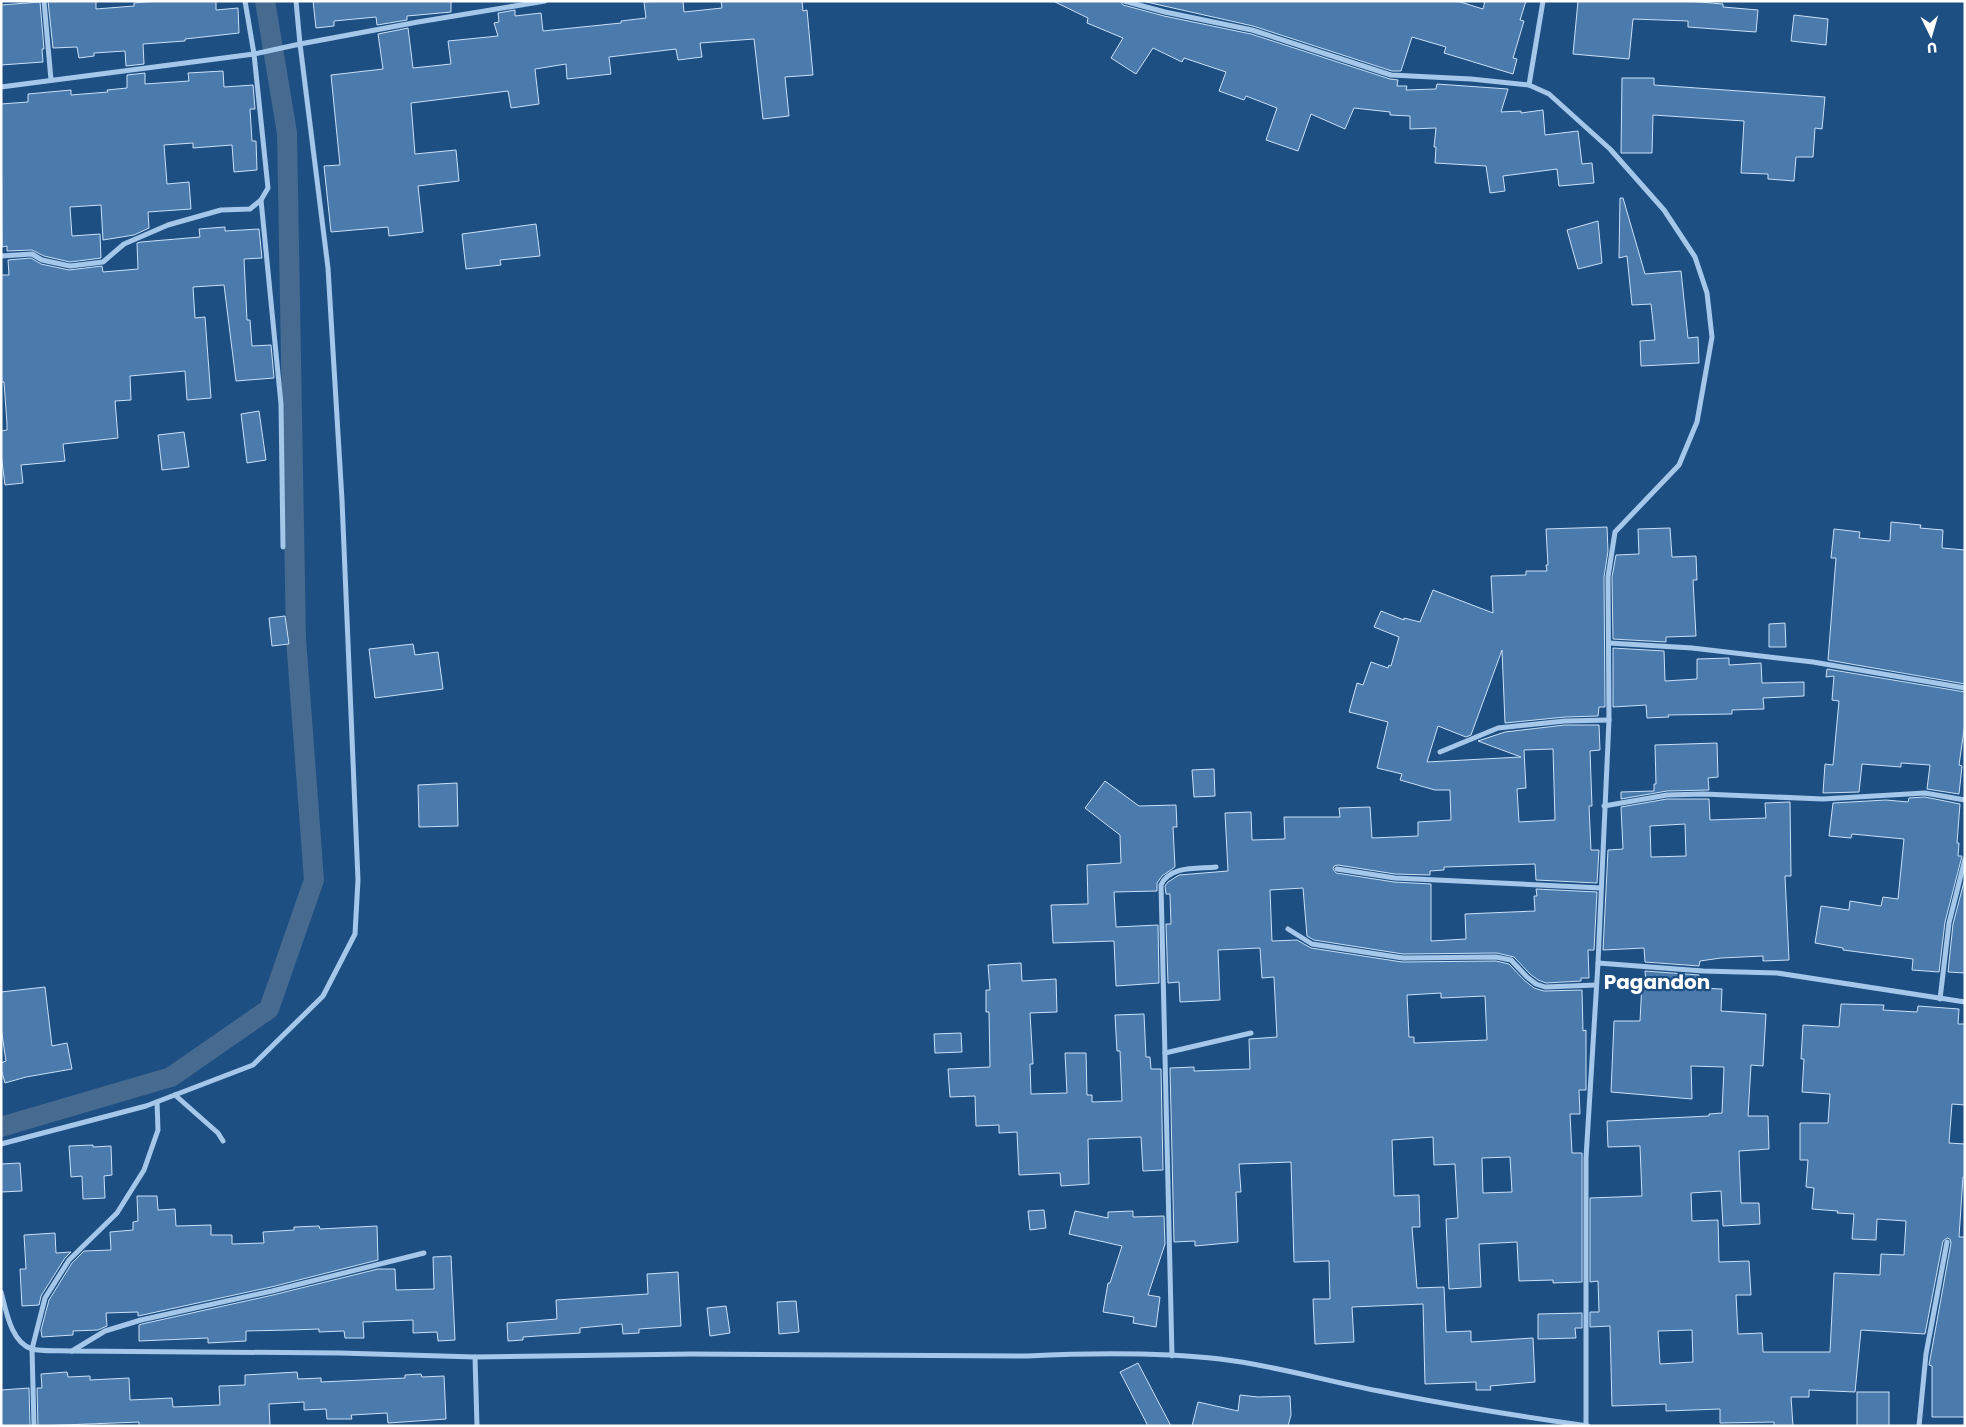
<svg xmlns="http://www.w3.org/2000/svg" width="1966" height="1427" font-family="Poppins,sans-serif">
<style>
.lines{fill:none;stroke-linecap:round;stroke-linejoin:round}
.canal{stroke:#466a90;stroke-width:20}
.building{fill:#4b7bad;stroke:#c9e0f7;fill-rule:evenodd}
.minor{stroke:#a5c7e9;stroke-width:5}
.labels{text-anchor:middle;stroke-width:4.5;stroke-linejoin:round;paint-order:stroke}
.quarter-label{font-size:20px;font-weight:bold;fill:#fff;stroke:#1e4f83}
</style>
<rect width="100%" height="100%" fill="#1e4f83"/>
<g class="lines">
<path class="canal" d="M 1,1127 L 171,1077 L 269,1009 L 314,880 L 296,639 L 287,133 L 265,1"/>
</g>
<g class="building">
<path d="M 48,1 L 96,1 L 96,9 L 134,6 L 134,3 L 156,1 L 216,1 L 216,10 L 238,8 L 239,33 L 185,39 L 185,41 L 143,44 L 144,64 L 126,66 L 125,51 L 94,53 L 94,56 L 79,58 L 77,47 L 53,48 Z"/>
<path d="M 313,1 L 451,1 L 451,12 L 407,16 L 407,20 L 377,25 L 376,17 L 334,21 L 334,26 L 316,28 Z"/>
<path d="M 656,1 L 683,1 L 684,12 L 722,8 L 721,1 L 802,1 L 803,11 L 807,10 L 813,75 L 785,77 L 789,116 L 763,119 L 754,39 L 700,43 L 702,57 L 678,60 L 676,49 L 609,57 L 611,74 L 567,79 L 566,64 L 535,69 L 539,104 L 511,108 L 508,91 L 411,103 L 415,154 L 456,150 L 459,181 L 418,186 L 423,232 L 389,236 L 388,227 L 331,232 L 324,166 L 340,165 L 331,75 L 383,69 L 378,34 L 408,28 L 413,68 L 451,64 L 448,41 L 498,36 L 494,23 L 499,22 L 498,13 L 515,10 L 515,16 L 541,13 L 543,31 L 621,23 L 621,21 L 646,18 L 644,2 Z"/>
<path d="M 1053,1 L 1120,1 L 1123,5 L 1164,16 L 1251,34 L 1390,79 L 1398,80 L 1397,86 L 1407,86 L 1406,90 L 1436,89 L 1437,84 L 1508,89 L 1501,112 L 1521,111 L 1521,113 L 1543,110 L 1545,135 L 1578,131 L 1582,164 L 1592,163 L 1594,183 L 1559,186 L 1557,169 L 1503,176 L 1505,191 L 1490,193 L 1486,166 L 1435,163 L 1436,147 L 1434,147 L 1436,128 L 1410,129 L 1410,116 L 1390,115 L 1390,112 L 1354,108 L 1345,129 L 1311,114 L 1298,151 L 1266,140 L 1277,108 L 1246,96 L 1244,100 L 1219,91 L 1226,72 L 1184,58 L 1182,62 L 1153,48 L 1136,74 L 1111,58 L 1123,38 L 1087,23 L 1088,18 Z"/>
<path d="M 1142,1 L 1457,1 L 1483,9 L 1485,1 L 1526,1 L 1520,20 L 1524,21 L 1513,58 L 1517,59 L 1513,74 L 1444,53 L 1446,47 L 1412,37 L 1401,71 L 1392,71 L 1253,26 Z"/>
<path d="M 1578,1 L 1688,1 L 1723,4 L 1723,7 L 1758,10 L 1756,32 L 1688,27 L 1688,21 L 1633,19 L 1629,59 L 1573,54 Z"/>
<path d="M 40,2 L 44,49 L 42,49 L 43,62 L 1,65 L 1,5 Z"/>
<path d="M 1794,15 L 1828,19 L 1826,45 L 1791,41 Z"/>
<path d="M 223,71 L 224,87 L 253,85 L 255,109 L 250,109 L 252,141 L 256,141 L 257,170 L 234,172 L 232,145 L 193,148 L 193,143 L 164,145 L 167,184 L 189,182 L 191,209 L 148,212 L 149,228 L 134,235 L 103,240 L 101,205 L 70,207 L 72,236 L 100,234 L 101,258 L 70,262 L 44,256 L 32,250 L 7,251 L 7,246 L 2,247 L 1,104 L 28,102 L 28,94 L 71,90 L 71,95 L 108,92 L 107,90 L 127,88 L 127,75 L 145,73 L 145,84 L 189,81 L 188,73 Z"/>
<path d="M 1622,78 L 1654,78 L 1654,85 L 1825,97 L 1822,129 L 1815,128 L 1813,157 L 1796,157 L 1794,181 L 1768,179 L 1768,174 L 1741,173 L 1744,121 L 1653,115 L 1652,153 L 1621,153 Z"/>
<path d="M 1620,198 L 1623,198 L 1645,274 L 1681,271 L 1688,338 L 1698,337 L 1699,363 L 1641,366 L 1640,341 L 1655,340 L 1651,304 L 1632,305 L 1627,256 L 1619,258 Z"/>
<path d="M 1598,221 L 1602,263 L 1578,269 L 1567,230 Z"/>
<path d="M 536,224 L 540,256 L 500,260 L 501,265 L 466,269 L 462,234 Z"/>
<path d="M 225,227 L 225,231 L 259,229 L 262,258 L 244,259 L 247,320 L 250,320 L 252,346 L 271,345 L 274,378 L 236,381 L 224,285 L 193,287 L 195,318 L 205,317 L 211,398 L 187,400 L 185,371 L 130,376 L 131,400 L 115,401 L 118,438 L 63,444 L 65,461 L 21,465 L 23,483 L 5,485 L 1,454 L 1,431 L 7,430 L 7,424 L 4,382 L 1,382 L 1,275 L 9,275 L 8,260 L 31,258 L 41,264 L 69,270 L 102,266 L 103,272 L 138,269 L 137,243 L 141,242 L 200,237 L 199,229 Z"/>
<path d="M 259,411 L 266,460 L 247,463 L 241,414 Z"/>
<path d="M 184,432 L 189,467 L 162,470 L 158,435 Z"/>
<path d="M 1891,522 L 1921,525 L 1920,528 L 1943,530 L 1942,548 L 1965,550 L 1965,684 L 1828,660 L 1836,558 L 1831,558 L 1834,529 L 1860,532 L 1859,538 L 1890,541 Z"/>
<path d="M 1607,527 L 1608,551 L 1604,577 L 1605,707 L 1599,707 L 1598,716 L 1565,717 L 1505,723 L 1502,650 L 1471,735 L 1466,737 L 1438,726 L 1427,762 L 1521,757 L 1478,741 L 1505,732 L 1565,725 L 1599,725 L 1600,750 L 1590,751 L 1592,806 L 1589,806 L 1591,850 L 1599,850 L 1597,883 L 1536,880 L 1535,864 L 1444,867 L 1444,870 L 1430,871 L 1430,875 L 1395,874 L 1338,865 L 1334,866 L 1333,869 L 1336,873 L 1394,882 L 1431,884 L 1431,941 L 1466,939 L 1465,914 L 1535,911 L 1534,896 L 1537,896 L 1536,889 L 1597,892 L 1594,950 L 1588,950 L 1589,978 L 1581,978 L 1581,981 L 1546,983 L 1538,980 L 1530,974 L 1514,957 L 1497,953 L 1403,954 L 1314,940 L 1307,936 L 1303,888 L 1270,890 L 1272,941 L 1297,940 L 1311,948 L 1402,962 L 1496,961 L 1509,964 L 1524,980 L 1534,988 L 1544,991 L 1582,990 L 1583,1031 L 1586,1030 L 1586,1090 L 1579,1090 L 1580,1114 L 1570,1114 L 1572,1153 L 1582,1153 L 1582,1282 L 1553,1283 L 1553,1280 L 1519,1281 L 1517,1242 L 1479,1244 L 1481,1287 L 1449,1289 L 1446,1219 L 1458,1218 L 1455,1164 L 1434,1165 L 1433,1137 L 1392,1140 L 1394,1196 L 1419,1195 L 1420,1227 L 1412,1227 L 1417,1288 L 1444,1287 L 1446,1332 L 1471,1331 L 1471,1342 L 1533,1338 L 1535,1382 L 1490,1386 L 1491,1390 L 1476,1390 L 1476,1382 L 1425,1384 L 1423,1304 L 1352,1307 L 1354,1342 L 1315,1344 L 1313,1299 L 1330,1299 L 1329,1261 L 1294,1262 L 1291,1162 L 1239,1164 L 1241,1192 L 1236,1192 L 1238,1242 L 1195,1246 L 1195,1241 L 1174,1242 L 1170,1068 L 1194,1067 L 1194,1071 L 1250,1069 L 1249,1039 L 1277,1037 L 1274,977 L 1262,978 L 1260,948 L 1218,950 L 1220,1000 L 1180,1002 L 1179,982 L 1168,983 L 1166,924 L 1171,924 L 1170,894 L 1166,894 L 1165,886 L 1168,882 L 1179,875 L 1228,871 L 1225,813 L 1251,812 L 1252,840 L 1285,839 L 1284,817 L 1340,817 L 1339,808 L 1370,807 L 1372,838 L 1418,836 L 1418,822 L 1451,820 L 1450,790 L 1435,790 L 1400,780 L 1402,774 L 1377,768 L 1388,722 L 1349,712 L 1357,683 L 1363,685 L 1371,662 L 1388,668 L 1389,665 L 1391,666 L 1399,637 L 1374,627 L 1381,611 L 1404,620 L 1404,618 L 1420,622 L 1433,590 L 1493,613 L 1491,576 L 1526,575 L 1526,571 L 1547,571 L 1546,565 L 1548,565 L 1546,529 ZM 1553,749 L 1555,820 L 1519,822 L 1517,789 L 1526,788 L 1524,750 ZM 1441,993 L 1441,998 L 1485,996 L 1487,1040 L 1414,1043 L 1414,1037 L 1409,1037 L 1407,995 ZM 1510,1157 L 1512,1192 L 1483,1193 L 1482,1158 Z"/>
<path d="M 1670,528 L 1672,557 L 1696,556 L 1697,580 L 1693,580 L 1696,636 L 1666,637 L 1666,642 L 1613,639 L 1612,577 L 1616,555 L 1639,554 L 1638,529 Z"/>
<path d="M 285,616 L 289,644 L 272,646 L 269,618 Z"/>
<path d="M 1785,623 L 1786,647 L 1769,647 L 1769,624 Z"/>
<path d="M 413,644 L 415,655 L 438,652 L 443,689 L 375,698 L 369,649 Z"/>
<path d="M 1613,648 L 1664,651 L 1665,681 L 1697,679 L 1697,659 L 1729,658 L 1729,665 L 1761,663 L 1762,683 L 1804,682 L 1804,696 L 1763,698 L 1764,709 L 1732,710 L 1732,714 L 1668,715 L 1669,717 L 1647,718 L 1646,705 L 1613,707 Z"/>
<path d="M 1827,669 L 1965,692 L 1965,723 L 1959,765 L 1962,766 L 1959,794 L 1927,789 L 1930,765 L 1901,763 L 1901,767 L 1862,764 L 1859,792 L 1823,793 L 1825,764 L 1833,765 L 1839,701 L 1832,700 L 1834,676 L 1826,677 Z"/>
<path d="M 1717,743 L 1718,777 L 1708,778 L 1709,790 L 1667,791 L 1621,799 L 1621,792 L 1654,791 L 1654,784 L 1656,784 L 1655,745 Z"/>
<path d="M 1214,769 L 1215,796 L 1194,797 L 1192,770 Z"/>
<path d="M 1105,781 L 1139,806 L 1176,805 L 1177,827 L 1173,827 L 1175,867 L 1162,876 L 1157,883 L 1157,891 L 1114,892 L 1116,927 L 1158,925 L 1159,983 L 1116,986 L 1114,941 L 1053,943 L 1051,905 L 1088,904 L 1087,865 L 1121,863 L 1120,835 L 1085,808 Z"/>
<path d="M 457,783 L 458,826 L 419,827 L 418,785 Z"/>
<path d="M 1925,797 L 1960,804 L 1957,843 L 1959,843 L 1958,856 L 1962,856 L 1945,922 L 1939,972 L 1912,970 L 1913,959 L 1843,950 L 1843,948 L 1815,943 L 1821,906 L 1849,910 L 1850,901 L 1881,906 L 1883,897 L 1898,899 L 1904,839 L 1852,834 L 1851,838 L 1829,836 L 1833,803 L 1886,800 L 1908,802 L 1909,798 Z"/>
<path d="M 1667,799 L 1709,799 L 1710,820 L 1766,818 L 1765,803 L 1790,802 L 1791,876 L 1785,876 L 1789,960 L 1763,961 L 1763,956 L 1721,958 L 1700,961 L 1699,966 L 1645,962 L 1644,948 L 1603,950 L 1608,850 L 1623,849 L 1621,807 ZM 1685,824 L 1686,856 L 1651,857 L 1650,826 Z"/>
<path d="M 1965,878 L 1965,973 L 1948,972 L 1953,924 Z"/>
<path d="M 1021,963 L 1022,981 L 1056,979 L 1057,1012 L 1030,1013 L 1033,1064 L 1030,1064 L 1031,1094 L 1067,1093 L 1065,1053 L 1086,1053 L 1087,1095 L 1092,1095 L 1092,1102 L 1122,1101 L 1120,1051 L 1117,1051 L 1115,1015 L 1144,1014 L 1146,1057 L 1150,1057 L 1151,1069 L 1161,1069 L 1163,1170 L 1143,1171 L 1141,1137 L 1088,1139 L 1089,1184 L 1061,1186 L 1060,1173 L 1019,1175 L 1017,1132 L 999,1133 L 999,1125 L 976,1126 L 975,1096 L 950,1097 L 948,1069 L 990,1067 L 989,1012 L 986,1012 L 986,990 L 990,990 L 988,965 Z"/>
<path d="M 1645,971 L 1699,975 L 1698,988 L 1722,989 L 1721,1011 L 1766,1014 L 1763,1066 L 1751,1065 L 1748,1116 L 1768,1116 L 1769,1149 L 1739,1151 L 1741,1203 L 1759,1203 L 1760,1224 L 1723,1226 L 1721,1191 L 1691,1193 L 1692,1221 L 1718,1220 L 1719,1262 L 1749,1261 L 1751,1295 L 1736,1295 L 1738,1334 L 1762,1333 L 1763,1352 L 1830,1352 L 1834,1273 L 1880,1275 L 1881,1254 L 1904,1255 L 1906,1221 L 1877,1219 L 1876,1240 L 1852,1239 L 1854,1214 L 1837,1213 L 1838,1211 L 1812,1209 L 1814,1188 L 1806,1187 L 1808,1160 L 1800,1160 L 1800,1123 L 1828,1123 L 1830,1094 L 1802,1092 L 1804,1059 L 1801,1059 L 1803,1025 L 1839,1027 L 1841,1004 L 1884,1005 L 1883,1010 L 1917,1012 L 1918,1006 L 1959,1009 L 1958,1024 L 1965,1024 L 1965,1105 L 1952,1104 L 1949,1143 L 1965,1144 L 1965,1177 L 1963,1177 L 1959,1237 L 1965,1237 L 1965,1417 L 1932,1417 L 1932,1366 L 1929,1365 L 1951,1243 L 1950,1239 L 1947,1238 L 1943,1241 L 1925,1334 L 1861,1330 L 1855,1392 L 1809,1390 L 1809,1397 L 1791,1397 L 1793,1426 L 1774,1426 L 1774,1422 L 1720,1423 L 1720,1409 L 1666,1411 L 1666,1404 L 1612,1406 L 1610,1326 L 1590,1327 L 1590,1312 L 1599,1312 L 1598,1281 L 1590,1282 L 1590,1198 L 1642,1196 L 1640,1146 L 1608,1147 L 1607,1121 L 1709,1116 L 1709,1114 L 1722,1113 L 1724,1067 L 1691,1066 L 1692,1099 L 1611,1092 L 1614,1021 L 1640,1021 L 1642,982 L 1646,982 ZM 1692,1330 L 1693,1362 L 1660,1364 L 1658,1331 Z"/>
<path d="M 45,987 L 52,1046 L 67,1043 L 72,1069 L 26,1077 L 5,1083 L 1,1069 L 1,1063 L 6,1061 L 1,1028 L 1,992 Z"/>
<path d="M 961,1033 L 962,1052 L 935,1053 L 934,1034 Z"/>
<path d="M 93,1145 L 93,1147 L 111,1146 L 112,1175 L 104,1176 L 105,1198 L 83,1199 L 82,1176 L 71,1177 L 69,1146 Z"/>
<path d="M 20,1163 L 22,1191 L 1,1192 L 1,1164 Z"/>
<path d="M 137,1196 L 157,1196 L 158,1210 L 175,1209 L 176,1226 L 211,1225 L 211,1235 L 232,1235 L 232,1244 L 264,1243 L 263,1232 L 294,1230 L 294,1227 L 319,1226 L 320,1229 L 377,1226 L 378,1260 L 271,1287 L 138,1316 L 138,1312 L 106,1313 L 107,1326 L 98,1330 L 73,1331 L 73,1335 L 42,1337 L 41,1330 L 49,1300 L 72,1263 L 84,1251 L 111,1250 L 110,1232 L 133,1230 L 133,1222 L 138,1221 Z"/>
<path d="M 1044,1210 L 1046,1228 L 1030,1230 L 1028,1211 Z"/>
<path d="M 1075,1211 L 1108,1218 L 1108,1212 L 1133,1211 L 1133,1217 L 1164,1216 L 1165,1244 L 1148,1295 L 1160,1297 L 1156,1327 L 1133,1323 L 1134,1317 L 1103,1312 L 1108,1283 L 1110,1283 L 1122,1246 L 1069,1234 Z"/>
<path d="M 55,1233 L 56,1253 L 71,1252 L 65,1258 L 41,1296 L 39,1305 L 22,1306 L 20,1269 L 26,1269 L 24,1235 Z"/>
<path d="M 451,1256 L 455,1340 L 438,1341 L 437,1332 L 413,1333 L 413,1320 L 363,1322 L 364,1338 L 345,1338 L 344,1331 L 319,1332 L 319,1329 L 290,1330 L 246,1331 L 246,1341 L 208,1343 L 208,1338 L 139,1341 L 139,1325 L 142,1324 L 273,1295 L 378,1269 L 395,1269 L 396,1290 L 434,1289 L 433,1257 Z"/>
<path d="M 678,1272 L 681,1326 L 639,1329 L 639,1333 L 623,1334 L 622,1324 L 580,1328 L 580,1333 L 523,1337 L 523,1340 L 508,1341 L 507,1323 L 557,1319 L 556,1300 L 648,1294 L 647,1274 Z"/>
<path d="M 796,1301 L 799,1332 L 779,1334 L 777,1302 Z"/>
<path d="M 726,1306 L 730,1333 L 710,1336 L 707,1308 Z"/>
<path d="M 1582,1313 L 1582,1328 L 1575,1328 L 1576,1338 L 1538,1339 L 1538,1314 Z"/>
<path d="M 1138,1363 L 1171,1426 L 1148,1426 L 1120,1372 Z"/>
<path d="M 67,1372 L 68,1377 L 90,1376 L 90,1380 L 129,1378 L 130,1400 L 172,1398 L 173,1407 L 220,1405 L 219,1386 L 245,1385 L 245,1375 L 297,1372 L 298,1379 L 321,1378 L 321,1382 L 405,1378 L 405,1375 L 421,1374 L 422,1377 L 444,1376 L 446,1419 L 388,1423 L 387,1413 L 351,1415 L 352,1419 L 327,1419 L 326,1409 L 304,1410 L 304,1402 L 269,1404 L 270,1426 L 139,1426 L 139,1422 L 38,1426 L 37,1388 L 42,1388 L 41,1374 Z"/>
<path d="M 29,1388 L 30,1426 L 1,1426 L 1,1390 Z"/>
<rect x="1857" y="1392" width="32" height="34"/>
<path d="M 1240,1395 L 1258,1397 L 1290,1396 L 1291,1415 L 1288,1426 L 1192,1426 L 1198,1402 L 1238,1411 Z"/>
</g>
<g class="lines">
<g class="minor">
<path d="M 44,1 L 51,80"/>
<path d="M 296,1 L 300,44 L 418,22 L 545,1"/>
<path d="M 1124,1 L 1165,12 L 1252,30 L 1391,75 L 1471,79 L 1529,85 L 1549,94 L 1610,149 L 1664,210 L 1695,257 L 1707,293 L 1712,337 L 1697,422 L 1679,465 L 1615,532 L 1608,577 L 1609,720 L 1598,963"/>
<path d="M 1529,85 L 1543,1"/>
<path d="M 1,87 L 254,54 L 300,44 L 328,268 L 342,500 L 358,880 L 355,934 L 323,996 L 253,1065 L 146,1106 L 1,1144"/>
<path d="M 261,200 L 281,404 L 283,547"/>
<path d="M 1,256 L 32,254 L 42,260 L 70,266 L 103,262 L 124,244 L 168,225 L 221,210 L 250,209 L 261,200 L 268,188 L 254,54 L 245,1"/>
<path d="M 1609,643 L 1692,648 L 1813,662 L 1965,688"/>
<path d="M 1440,752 L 1498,728 L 1565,721 L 1609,720"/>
<path d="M 1604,806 L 1667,795 L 1703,794 L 1823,799 L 1925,793 L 1965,800"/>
<path d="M 1337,869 L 1395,878 L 1601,888"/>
<path d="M 1288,929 L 1312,944 L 1403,958 L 1496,957 L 1511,960 L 1527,977 L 1536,984 L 1545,987 L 1596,985"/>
<path d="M 1940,999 L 1949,923 L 1965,859"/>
<path d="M 1165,1053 L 1251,1033"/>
<path d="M 175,1095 L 218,1133 L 223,1141"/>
<path d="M 1,1292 C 6,1310 11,1343 32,1349 C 44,1352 59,1350 71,1351 L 340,1353 L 475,1357 L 692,1354 L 1027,1356 C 1091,1353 1156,1352 1220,1359 C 1273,1365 1326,1381 1379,1391 C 1448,1405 1518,1416 1588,1426"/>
<path d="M 72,1351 L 105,1331 L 141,1320 L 272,1291 L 424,1253"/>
<path d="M 1172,1356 L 1161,885 C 1170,865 1198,869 1216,867"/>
<path d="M 475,1357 L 477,1426"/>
<path d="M 1586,1425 L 1586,1158 L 1598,963 L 1703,971 L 1777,973 L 1965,1002"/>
<path d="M 34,1426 L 32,1349 L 45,1298 L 69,1260 L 117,1213 L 144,1170 L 158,1130 L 157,1102"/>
<path d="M 1919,1426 L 1926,1354 L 1947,1242"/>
</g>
</g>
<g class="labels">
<g class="quarter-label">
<text x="1657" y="989">Pagandon</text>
</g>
</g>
<rect width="1966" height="1427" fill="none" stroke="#ffffff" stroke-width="5"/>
<g transform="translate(1931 35) rotate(175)" stroke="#1e4f83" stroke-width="4" paint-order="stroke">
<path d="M0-4L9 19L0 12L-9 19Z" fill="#ffffff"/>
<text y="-8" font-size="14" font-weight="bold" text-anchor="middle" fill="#ffffff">U</text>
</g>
</svg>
